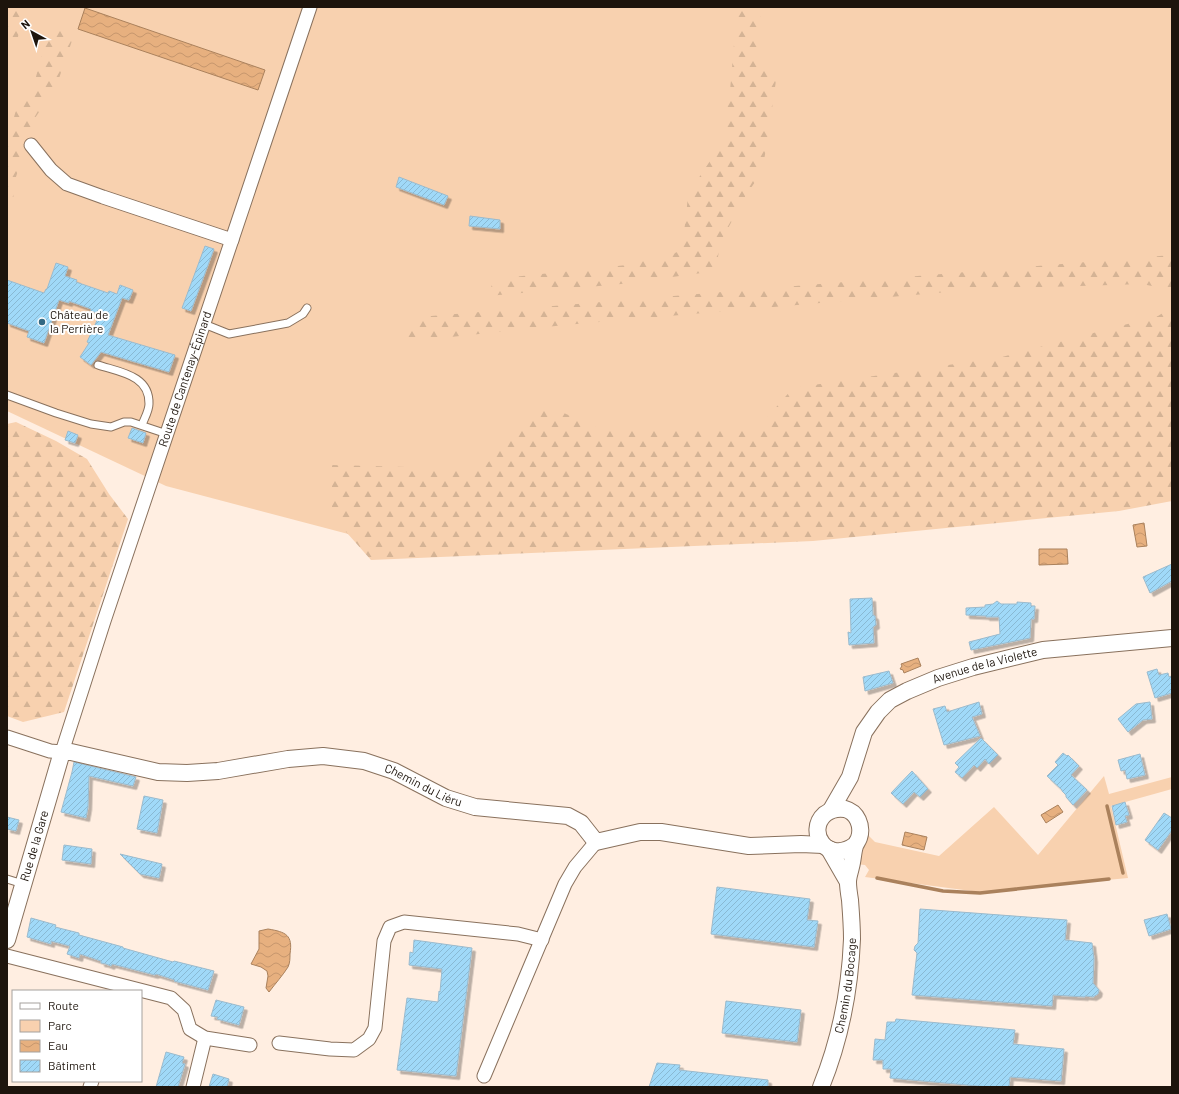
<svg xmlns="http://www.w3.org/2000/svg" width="1179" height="1094" font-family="Barlow,sans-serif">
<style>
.green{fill:#f8d1af}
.forest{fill:url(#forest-firs)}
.water{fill:url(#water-waves);stroke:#aa815c}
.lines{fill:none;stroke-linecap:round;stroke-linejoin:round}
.stream{stroke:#aa815c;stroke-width:3.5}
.building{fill:url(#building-hatch);stroke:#9bbacc;filter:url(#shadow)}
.service-casing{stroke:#89715d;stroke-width:9}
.minor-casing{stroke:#89715d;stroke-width:15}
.tertiary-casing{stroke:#89715d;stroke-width:18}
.service{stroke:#fff;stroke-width:7}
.minor{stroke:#fff;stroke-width:13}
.tertiary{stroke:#fff;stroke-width:16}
.poi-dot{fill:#336984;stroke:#fff;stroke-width:1.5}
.labels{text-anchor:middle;stroke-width:4;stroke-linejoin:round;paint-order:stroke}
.poi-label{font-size:12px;fill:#1d140c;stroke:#fff;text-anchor:start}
.street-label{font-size:12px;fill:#1d140c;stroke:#fff}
</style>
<defs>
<pattern id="forest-firs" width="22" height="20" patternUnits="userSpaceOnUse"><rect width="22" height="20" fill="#f8d1af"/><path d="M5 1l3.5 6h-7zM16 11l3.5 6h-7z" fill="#d4b395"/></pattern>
<pattern id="water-waves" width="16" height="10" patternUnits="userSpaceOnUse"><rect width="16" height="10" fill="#e7b07f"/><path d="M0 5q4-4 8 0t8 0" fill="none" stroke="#c6966d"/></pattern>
<pattern id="building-hatch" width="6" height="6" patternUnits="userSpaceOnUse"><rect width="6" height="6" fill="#a0d9f8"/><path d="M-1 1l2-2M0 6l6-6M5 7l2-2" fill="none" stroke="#89b9d3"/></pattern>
<filter id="shadow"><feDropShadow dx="3.5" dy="3.5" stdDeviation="0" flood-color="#0004"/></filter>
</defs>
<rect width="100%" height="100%" fill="#ffeee1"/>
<g class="green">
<path d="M 7,7 L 1172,7 L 1172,472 L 352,535 L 166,486 L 7,411 Z"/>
<path d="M 1104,776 L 1109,794 L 1172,777 L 1172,789 L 1111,806 L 1128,878 L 979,892 L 865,877 L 869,870 L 865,865 L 856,864 L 867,834 L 875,842 L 939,856 L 994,807 L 1038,855 Z"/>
</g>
<g class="forest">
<path d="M 7,7 L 18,7 L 23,14 L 18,37 L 7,38 Z"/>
<path d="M 740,7 L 761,7 L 758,56 L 777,73 L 768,137 L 762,172 L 746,195 L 720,243 L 716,271 L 621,284 L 488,296 L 494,279 L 627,265 L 673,254 L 681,250 L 686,218 L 688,194 L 724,140 L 728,100 L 730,91 L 736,21 Z"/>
<path d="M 63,28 L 74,35 L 56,87 L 35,118 L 14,183 L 13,204 L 7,206 L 7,142 L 18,103 L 32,92 L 48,31 Z"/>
<path d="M 1172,255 L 1172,290 L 1142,284 L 983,289 L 565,325 L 403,342 L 407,318 Z"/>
<path d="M 1172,307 L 1172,501 L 1119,511 L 813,541 L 371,560 L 332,516 L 332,465 L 482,469 L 541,403 L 598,428 L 757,429 L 793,388 L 1002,357 L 1158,316 Z"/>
<path d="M 16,422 L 56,441 L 87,459 L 109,494 L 128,519 L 64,712 L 23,722 L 7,716 L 7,424 Z"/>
</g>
<g class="water">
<path d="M 85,8 L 265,70 L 258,90 L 78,29 Z"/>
<path d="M 1144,523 L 1147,546 L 1137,547 L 1133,525 Z"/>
<path d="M 1039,549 L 1067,549 L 1068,564 L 1039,565 Z"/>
<path d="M 918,658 L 921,666 L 904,673 L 903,670 L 900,669 L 902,666 L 901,664 Z"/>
<path d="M 1058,805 L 1063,812 L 1046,823 L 1041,815 Z"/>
<path d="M 905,832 L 927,837 L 924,850 L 902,845 Z"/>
<path d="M 268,929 C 286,932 293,935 290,954 C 290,958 290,963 288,967 C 283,975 275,984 269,992 L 266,988 L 268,976 L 267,971 L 261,967 L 251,964 L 259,949 L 259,931 Z"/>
</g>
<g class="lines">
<g class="stream">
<path d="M 1107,806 L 1123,873"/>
<path d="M 877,878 L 943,891 L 980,893 L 1109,879"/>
</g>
</g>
<g class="building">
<path d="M 399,177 L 448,196 L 444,205 L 396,187 Z"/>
<path d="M 470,216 L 500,220 L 500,229 L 469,226 Z"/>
<path d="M 205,246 L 214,249 L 191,311 L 182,308 Z"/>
<path d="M 56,263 L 68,267 L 65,276 L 77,280 L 76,282 L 108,293 L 109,291 L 117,294 L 120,285 L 133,290 L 129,300 L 122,298 L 108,335 L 175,355 L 169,372 L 101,352 L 91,365 L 80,357 L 89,343 L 87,342 L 100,314 L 91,311 L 91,309 L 69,301 L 69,303 L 59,300 L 44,343 L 27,337 L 29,331 L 7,323 L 7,280 L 44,293 L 46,289 L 47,289 Z"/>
<path d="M 132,428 L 146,433 L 143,443 L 128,438 Z"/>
<path d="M 68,431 L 78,435 L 75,443 L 65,440 Z"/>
<path d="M 1172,564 L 1172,581 L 1150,593 L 1143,577 Z"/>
<path d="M 872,598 L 873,615 L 875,616 L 876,625 L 873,627 L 874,643 L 849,645 L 848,632 L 851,633 L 850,599 Z"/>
<path d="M 997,601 L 1001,604 L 1017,604 L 1017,602 L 1031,603 L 1031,606 L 1035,606 L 1034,619 L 1031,619 L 1030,638 L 971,650 L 969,642 L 1000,634 L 999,617 L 986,617 L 986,616 L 966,615 L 966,608 L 985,607 L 985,605 L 993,604 Z"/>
<path d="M 1157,669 L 1159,675 L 1168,673 L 1169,677 L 1172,676 L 1172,693 L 1155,698 L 1147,672 Z"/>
<path d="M 889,671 L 893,683 L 865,691 L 863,677 Z"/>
<path d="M 979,702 L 982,714 L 972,717 L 980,736 L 944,745 L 933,709 L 945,706 L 947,712 Z"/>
<path d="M 1150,702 L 1152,719 L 1143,720 L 1128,732 L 1118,719 L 1136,704 Z"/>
<path d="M 981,738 L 998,755 L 989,764 L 985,759 L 977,768 L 974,765 L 962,778 L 955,772 L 959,767 L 955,763 Z"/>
<path d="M 1063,753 L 1067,756 L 1068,755 L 1079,766 L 1071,775 L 1087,790 L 1073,805 L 1066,797 L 1066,795 L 1062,791 L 1062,790 L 1047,776 L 1058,765 L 1055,762 Z"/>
<path d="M 1140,754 L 1145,775 L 1127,779 L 1125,770 L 1121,771 L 1118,760 Z"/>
<path d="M 74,762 L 136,777 L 133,786 L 89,776 L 88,807 L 86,818 L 61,812 L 72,772 Z"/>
<path d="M 912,771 L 928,789 L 920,797 L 914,792 L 903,804 L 891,793 Z"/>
<path d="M 144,796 L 163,800 L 157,833 L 137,829 Z"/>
<path d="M 1125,802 L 1129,815 L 1125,816 L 1127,822 L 1116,825 L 1112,806 Z"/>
<path d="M 1164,813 L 1172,818 L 1172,830 L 1158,850 L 1145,840 Z"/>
<path d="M 7,817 L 19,820 L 16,831 L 7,829 Z"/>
<path d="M 64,845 L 92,849 L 91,864 L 62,860 Z"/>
<path d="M 120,854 L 162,864 L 159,878 L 140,874 Z"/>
<path d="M 717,887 L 810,899 L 807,920 L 818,921 L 814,947 L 711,934 Z"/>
<path d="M 920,909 L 1067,920 L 1065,940 L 1092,943 L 1094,959 L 1093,983 L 1099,990 L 1098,994 L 1093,997 L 1085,996 L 1085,997 L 1053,995 L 1052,1006 L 912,995 L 917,953 L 914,950 L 915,946 L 918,943 Z"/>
<path d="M 1167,914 L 1171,929 L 1149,936 L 1144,920 Z"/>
<path d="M 31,918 L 56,925 L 55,927 L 79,933 L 79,935 L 123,947 L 123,948 L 173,962 L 174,961 L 214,971 L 208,990 L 174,981 L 175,980 L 156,974 L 155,975 L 112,964 L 111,966 L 106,964 L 101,963 L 101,961 L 80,954 L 79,958 L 67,954 L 70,946 L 51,941 L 51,944 L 27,937 Z"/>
<path d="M 414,940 L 472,948 L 456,1076 L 397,1070 L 407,998 L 438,1002 L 439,991 L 440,992 L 442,969 L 409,965 L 410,952 L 413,953 Z"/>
<path d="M 216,1000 L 244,1007 L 239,1025 L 217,1019 L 218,1017 L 211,1016 Z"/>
<path d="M 726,1001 L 801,1010 L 797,1042 L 722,1033 Z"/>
<path d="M 896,1019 L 1015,1030 L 1013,1044 L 1064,1049 L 1061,1081 L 1010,1077 L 1009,1087 L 988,1087 L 890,1078 L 891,1069 L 883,1069 L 883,1060 L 873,1060 L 875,1039 L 885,1040 L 887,1022 L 895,1022 Z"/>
<path d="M 166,1052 L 184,1057 L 182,1063 L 185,1064 L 178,1087 L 156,1087 Z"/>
<path d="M 657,1063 L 680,1065 L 679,1070 L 768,1080 L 768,1087 L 649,1087 Z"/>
<path d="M 213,1074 L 229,1079 L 227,1087 L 209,1087 Z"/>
</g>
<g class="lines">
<g class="service-casing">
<g id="service">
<path d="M 204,324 L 229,334 L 288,323 L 303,314 L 307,308"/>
<path d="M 98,365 C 119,372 150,375 149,404 C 149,411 144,419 142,425"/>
<path d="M 7,395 L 56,413 L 91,424 L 111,427 L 124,422 L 131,422 L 167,434"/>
<path d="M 7,879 L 23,884"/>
</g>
</g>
<g class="minor-casing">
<g id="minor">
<path d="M 31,145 L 51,170 L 67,184 L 103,197 L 232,240"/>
<path id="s1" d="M 7,737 L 50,751 L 62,752 L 104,621 L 310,7"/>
<path d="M 7,956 L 171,998 L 184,1010 L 190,1029 L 205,1038 L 250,1045"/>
<path d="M 279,1043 L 330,1049 L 354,1050 L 369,1039 L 375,1028 L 384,941 L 390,927 L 404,922 L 518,934 L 542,940"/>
<path d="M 484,1076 L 565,884 L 575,867 L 596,842"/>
<path d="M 90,1087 L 92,1081"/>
<path d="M 193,1087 L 205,1038"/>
</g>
</g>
<g class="tertiary-casing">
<g id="tertiary">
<path id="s2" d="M 831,810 L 850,777 L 864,732 L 878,712 L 890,700 L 907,691 L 938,678 L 973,667 L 1043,650 L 1172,638"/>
<path d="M 829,849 L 848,882"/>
<path id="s3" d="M 7,940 L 62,752 L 71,752 L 158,772 L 187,773 L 218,771 L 288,759 L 323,756 L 364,761 L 394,771 L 446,798 L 475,807 L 568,816 L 581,823 L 596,842 L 640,832 L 661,832 L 749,846 L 801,844 L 823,845"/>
<path id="s4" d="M 821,1087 C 840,1040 850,990 852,939 C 852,926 851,913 850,900 C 849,894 848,887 848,882 C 848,877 850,872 851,867 C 853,860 853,852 855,846 C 856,843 858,841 859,838 C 863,826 857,812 845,809 C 838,808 830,810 825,814 C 805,832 828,865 855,845"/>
</g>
</g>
<use href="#service" class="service"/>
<use href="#minor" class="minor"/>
<use href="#tertiary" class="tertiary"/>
</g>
<circle class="poi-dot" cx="42" cy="322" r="4"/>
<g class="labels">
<g class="poi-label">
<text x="50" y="319">Château de<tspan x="50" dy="14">la Perrière</tspan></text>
</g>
<g class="street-label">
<text dy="4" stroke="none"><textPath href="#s1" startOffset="450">Route de Cantenay-Épinard</textPath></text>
<text dy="4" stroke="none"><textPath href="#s2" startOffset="228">Avenue de la Violette</textPath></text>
<text dy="4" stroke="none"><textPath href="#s3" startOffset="566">Chemin du Liéru</textPath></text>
<text dy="4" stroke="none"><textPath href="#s3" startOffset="98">Rue de la Gare</textPath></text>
<text dy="4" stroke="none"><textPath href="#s4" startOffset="105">Chemin du Bocage</textPath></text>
</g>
</g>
<rect width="1179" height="1094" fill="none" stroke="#1d140c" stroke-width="16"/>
<rect x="12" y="990" width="130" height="92" fill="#ffffff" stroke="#a5a19e"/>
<rect x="20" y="1003" width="20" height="6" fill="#ffffff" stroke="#a5a19e"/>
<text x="48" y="1010" font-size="12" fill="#1d140c">Route</text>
<rect x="20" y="1020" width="20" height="12" fill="#f8d1af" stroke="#a5a19e"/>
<text x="48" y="1030" font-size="12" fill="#1d140c">Parc</text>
<rect x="20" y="1040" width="20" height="12" fill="url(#water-waves)" stroke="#a5a19e"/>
<text x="48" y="1050" font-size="12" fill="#1d140c">Eau</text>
<rect x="20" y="1060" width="20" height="12" fill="url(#building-hatch)" stroke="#a5a19e"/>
<text x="48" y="1070" font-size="12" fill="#1d140c">Bâtiment</text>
<g transform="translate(32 32) rotate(320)" stroke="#ffffff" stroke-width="3" paint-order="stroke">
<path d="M0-3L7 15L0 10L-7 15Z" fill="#1d140c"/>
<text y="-6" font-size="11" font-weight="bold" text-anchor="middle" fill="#1d140c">N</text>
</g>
</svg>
